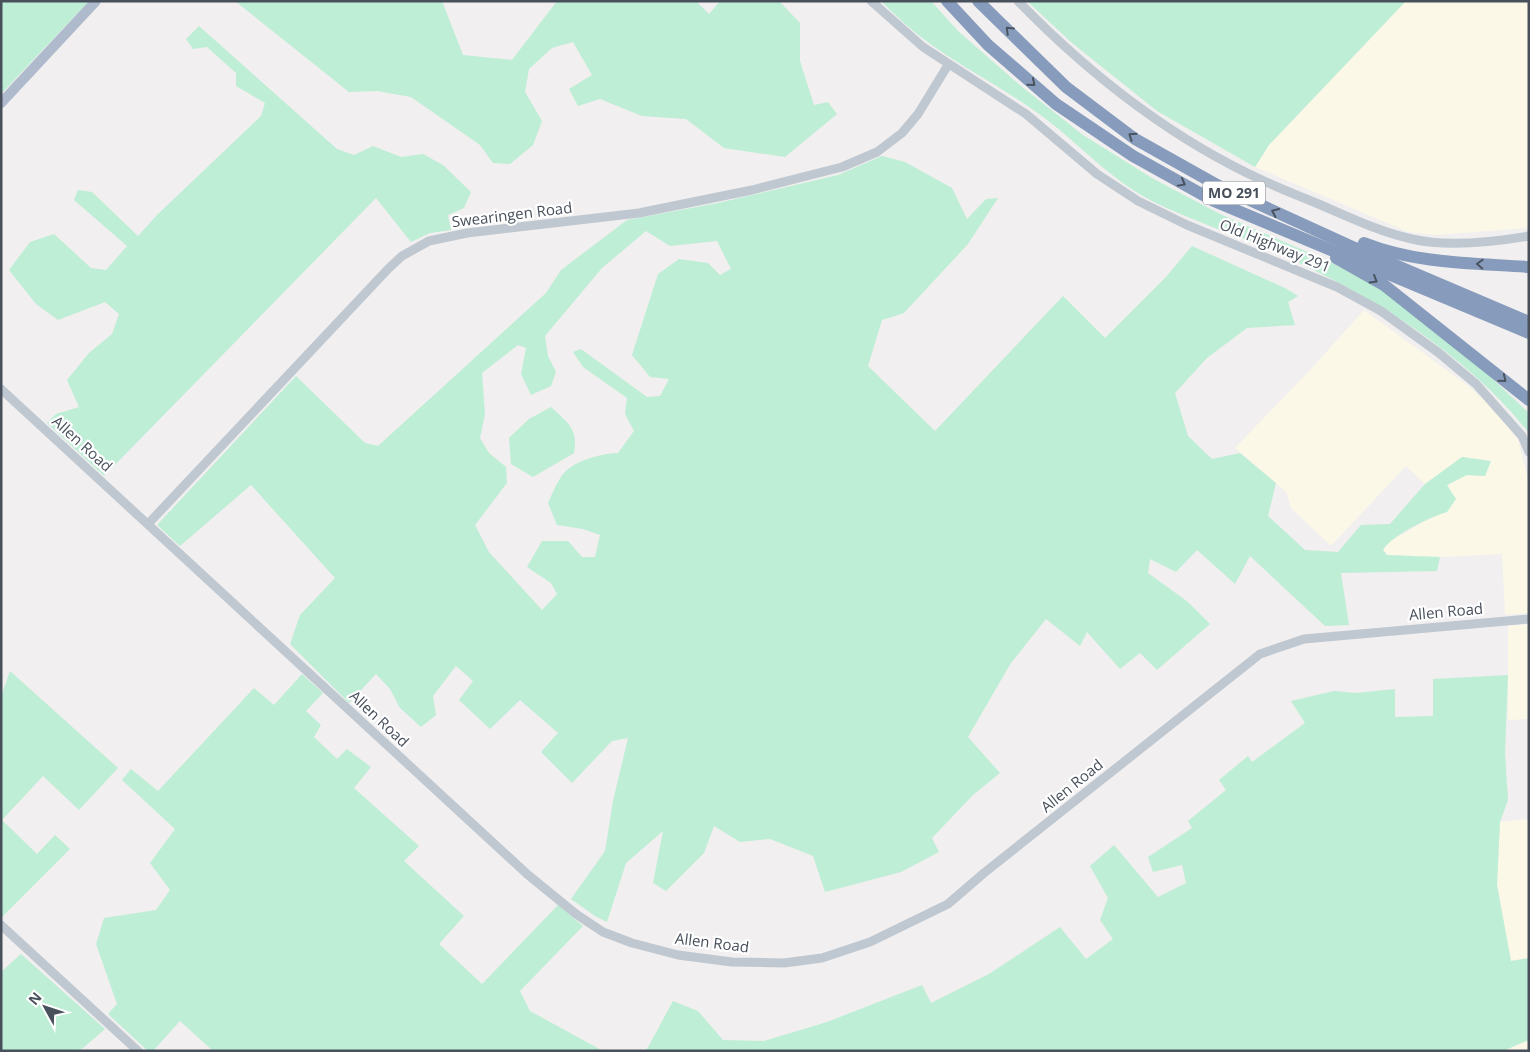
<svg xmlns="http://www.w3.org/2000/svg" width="1530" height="1052" font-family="'Open Sans',sans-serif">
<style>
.commercial{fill:#fbf8e8}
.green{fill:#beeed5;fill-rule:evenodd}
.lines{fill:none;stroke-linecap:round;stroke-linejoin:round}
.minor{stroke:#bfc7d0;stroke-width:9}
.major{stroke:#afbbcd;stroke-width:10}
.highway{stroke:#879cbc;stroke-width:12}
.oneway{stroke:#4a5460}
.labels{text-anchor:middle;stroke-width:4.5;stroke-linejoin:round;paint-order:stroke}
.shield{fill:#fff;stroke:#7e848c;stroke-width:1}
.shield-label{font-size:14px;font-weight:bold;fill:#47505b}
.street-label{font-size:15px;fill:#47505b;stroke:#fff}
</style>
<rect width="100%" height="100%" fill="#f1efef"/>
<g class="commercial">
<path d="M 1406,1 L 1529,1 L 1529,228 L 1436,235 L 1408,232 L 1255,167 L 1269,145 Z"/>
<path d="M 1364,310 L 1467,385 L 1494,409 L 1518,440 L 1529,482 L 1529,613 L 1505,615 L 1502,554 L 1440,557 L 1387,555 L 1383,550 L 1388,542 L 1436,515 L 1447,512 L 1447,485 L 1467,475 L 1485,476 L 1491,461 L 1462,457 L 1425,484 L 1406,466 L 1331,546 L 1291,508 L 1286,492 L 1235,448 L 1311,369 Z"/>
<path d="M 1529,624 L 1529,719 L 1508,720 L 1508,626 Z"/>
<path d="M 1529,819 L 1529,958 L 1511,961 L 1497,885 L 1500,822 Z"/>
<path d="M 1529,1040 L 1529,1051 L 1503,1051 Z"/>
</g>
<g class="green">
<path d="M 1,1 L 89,1 L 1,94 Z"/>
<path d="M 235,1 L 442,1 L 463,55 L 512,60 L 557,1 L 696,1 L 709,14 L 720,1 L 779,1 L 800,23 L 800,61 L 814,105 L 828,102 L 837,114 L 785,157 L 724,148 L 686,119 L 642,116 L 600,99 L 578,106 L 569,89 L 592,75 L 573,42 L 552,48 L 529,69 L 525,92 L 542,121 L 533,145 L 510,164 L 493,163 L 480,145 L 411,97 L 377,91 L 349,92 Z"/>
<path d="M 881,1 L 931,1 L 958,31 L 1021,86 L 1083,135 L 1152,178 L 1220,214 L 1330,262 L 1379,288 L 1482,369 L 1529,413 L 1529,433 C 1468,355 1371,295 1282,255 C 1240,236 1195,222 1154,202 C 1114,182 1085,150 1051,123 C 1013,93 968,71 929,43 C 912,31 896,16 881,1 Z"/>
<path d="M 1027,1 L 1406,1 L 1269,145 L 1255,167 L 1157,111 L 1072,43 Z"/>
<path d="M 199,26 L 337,149 L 354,155 L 373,146 L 401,157 L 423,154 L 443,165 L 471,192 L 464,208 L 448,215 L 451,230 L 430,233 L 411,242 L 376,198 L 104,476 L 47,423 L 56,414 L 79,407 L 67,380 L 89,353 L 112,334 L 119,314 L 105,302 L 58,320 L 36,304 L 9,270 L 30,242 L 54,234 L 91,268 L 106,270 L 127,246 L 74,200 L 78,190 L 92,192 L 138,236 L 157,215 L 261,116 L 265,103 L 236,86 L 236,73 L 207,47 L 193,49 L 186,39 Z"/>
<path d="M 882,156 L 905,162 L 952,188 L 967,219 L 986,199 L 998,198 L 968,244 L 904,313 L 882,320 L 868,366 L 935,431 L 1063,296 L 1105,338 L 1166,277 L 1192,246 L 1285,288 L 1298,296 L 1288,302 L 1295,325 L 1247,328 L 1207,358 L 1175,393 L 1188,436 L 1212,459 L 1240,453 L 1276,483 L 1268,516 L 1305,550 L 1338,552 L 1361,525 L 1390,524 L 1425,484 L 1462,457 L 1491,461 L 1485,476 L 1467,475 L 1447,485 L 1456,499 L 1447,512 C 1430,517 1392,535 1383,550 L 1387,555 L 1440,557 L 1437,571 L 1341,573 L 1349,625 L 1325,626 L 1250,556 L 1235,584 L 1197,550 L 1176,572 L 1150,559 L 1148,573 L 1188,602 L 1210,624 L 1157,670 L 1140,653 L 1120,669 L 1087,632 L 1080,646 L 1046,619 L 1011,663 L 968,737 L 1000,773 L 973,795 L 932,838 L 939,852 L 901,872 L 825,892 L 813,856 L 770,839 L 740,842 L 714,826 L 704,853 L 666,891 L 653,883 L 663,831 L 626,863 L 607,922 L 595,916 L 571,899 L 605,851 L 613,801 L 628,738 L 612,741 L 572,783 L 541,752 L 558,733 L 520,700 L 490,729 L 459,700 L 473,681 L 456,666 L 433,696 L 436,715 L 421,727 L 400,708 L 390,689 L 376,674 L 349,703 L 290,644 L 300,615 L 335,578 L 251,485 L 180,546 L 157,525 L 296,376 L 365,443 L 378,446 L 546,293 L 561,270 L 627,220 L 718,203 L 838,175 ZM 646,231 L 670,246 L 717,241 L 731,269 L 720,275 L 708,263 L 679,259 L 658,274 L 632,355 L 650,377 L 669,379 L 660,396 L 647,397 L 581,349 L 573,352 L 583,367 L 627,398 L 625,414 L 634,431 L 618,453 C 600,454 575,460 563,474 C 557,482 552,494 548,503 L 557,525 L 583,529 L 600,535 L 595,557 L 582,557 L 568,541 L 542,541 L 527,567 L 551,583 L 557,594 L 542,610 L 489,552 L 475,525 L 507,483 L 506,467 L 489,453 L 480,438 L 485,414 L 482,373 L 518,345 L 526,348 L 521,374 L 531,395 L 551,386 L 556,372 L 548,356 L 545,336 L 602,268 Z"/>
<path d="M 551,407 C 567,422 579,429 574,453 L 533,477 L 511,464 L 509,438 L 529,419 Z"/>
<path d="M 10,671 L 118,768 L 79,810 L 43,776 L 2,820 L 37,854 L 55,835 L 70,849 L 2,917 L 1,697 Z"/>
<path d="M 302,674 L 323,693 L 306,711 L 321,725 L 314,737 L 337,759 L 347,749 L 371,767 L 354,788 L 419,846 L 404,861 L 464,916 L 439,944 L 482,984 L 558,905 L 583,926 L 520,991 L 530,1011 L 603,1051 L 213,1051 L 180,1021 L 153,1051 L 148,1051 L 108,1014 L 117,1004 L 96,944 L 104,918 L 156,910 L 170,890 L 150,863 L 175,829 L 122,780 L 131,769 L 158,791 L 254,688 L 274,705 Z"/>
<path d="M 1508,675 L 1505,753 L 1508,800 L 1500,822 L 1497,885 L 1511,961 L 1529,958 L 1529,1040 L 1503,1051 L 641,1051 L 647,1049 L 673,1001 L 698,1011 L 723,1040 L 764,1041 L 827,1022 L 922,985 L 931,1003 L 989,974 L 1060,927 L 1086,959 L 1113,939 L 1100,920 L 1108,898 L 1090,866 L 1114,845 L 1158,897 L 1186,883 L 1182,865 L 1153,872 L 1148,857 L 1192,828 L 1188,821 L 1226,790 L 1219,780 L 1248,756 L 1252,762 L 1305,723 L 1291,701 L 1334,691 L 1356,693 L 1395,689 L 1395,717 L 1433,716 L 1433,679 Z"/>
<path d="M 21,954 L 105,1029 L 83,1048 L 76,1051 L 1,1051 L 1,972 Z"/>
</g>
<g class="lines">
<g class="minor">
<path d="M 871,1 L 923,47 L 1026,114 L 1097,174 L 1138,201 L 1187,225 L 1337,287 L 1381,311 L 1439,353 L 1476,384 L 1522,436 L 1529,452"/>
<path d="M 1018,1 C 1088,73 1172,139 1264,181 C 1281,189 1299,196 1316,203 C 1347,216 1379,232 1412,239 C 1446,247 1494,242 1529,236"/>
<path d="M 1,389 L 527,874 L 576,914 L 603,932 L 632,943 L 678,955 L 732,962 L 784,963 L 822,958 L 870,942 L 948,904 L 984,873 L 1260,654 L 1304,639 L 1529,619"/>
<path d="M 148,524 L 389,268 L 402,256 L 429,241 L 467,233 L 639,213 L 752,190 L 842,167 L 877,152 L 902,133 L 918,114 L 948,65"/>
<path d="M 1,925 L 138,1051"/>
</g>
<path class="major" d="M 1,103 L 96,1"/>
<g class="highway">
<path d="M 947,1 L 988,45 L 1056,104 L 1133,156 L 1214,201 L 1529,333"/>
<path d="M 978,1 L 1066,87 L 1135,139 L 1217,185 L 1348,245 L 1529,322"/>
<path d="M 1364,243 C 1417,264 1473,263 1529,267"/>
<path d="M 1336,258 L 1384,285 L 1529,400"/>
</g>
</g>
<defs><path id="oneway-chevron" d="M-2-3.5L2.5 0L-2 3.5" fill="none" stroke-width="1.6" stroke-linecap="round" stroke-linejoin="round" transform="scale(1.25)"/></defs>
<g class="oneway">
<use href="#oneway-chevron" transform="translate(1009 30) rotate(-136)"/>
<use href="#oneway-chevron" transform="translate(1032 83) rotate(41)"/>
<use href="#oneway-chevron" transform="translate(1132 136) rotate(-145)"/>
<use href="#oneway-chevron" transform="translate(1182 183) rotate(29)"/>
<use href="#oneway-chevron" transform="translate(1275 212) rotate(-155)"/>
<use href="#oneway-chevron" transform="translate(1480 264) rotate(-177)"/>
<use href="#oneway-chevron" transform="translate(1374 280) rotate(30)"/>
<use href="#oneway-chevron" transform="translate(1503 379) rotate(39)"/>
</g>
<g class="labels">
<rect class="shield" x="1203" y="181.5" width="62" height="23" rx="4"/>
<g class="shield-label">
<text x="1234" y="198">MO 291</text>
</g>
<g class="street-label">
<text transform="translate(512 215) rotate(-7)" y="5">Swearingen Road</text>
<text transform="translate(1275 246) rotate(22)" y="5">Old Highway 291</text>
<text transform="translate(82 444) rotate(42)" y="5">Allen Road</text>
<text transform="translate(1446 612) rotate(-5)" y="5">Allen Road</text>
<text transform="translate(379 719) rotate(43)" y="5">Allen Road</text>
<text transform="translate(1072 786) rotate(-39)" y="5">Allen Road</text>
<text transform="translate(712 943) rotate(7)" y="5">Allen Road</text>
</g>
</g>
<rect width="1530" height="1052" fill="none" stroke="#47505b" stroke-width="5"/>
<g transform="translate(45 1007) rotate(310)" stroke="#ffffff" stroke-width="4" paint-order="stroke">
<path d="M0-4L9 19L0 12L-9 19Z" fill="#47505b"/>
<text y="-8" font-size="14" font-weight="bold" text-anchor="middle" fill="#47505b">N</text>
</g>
</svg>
